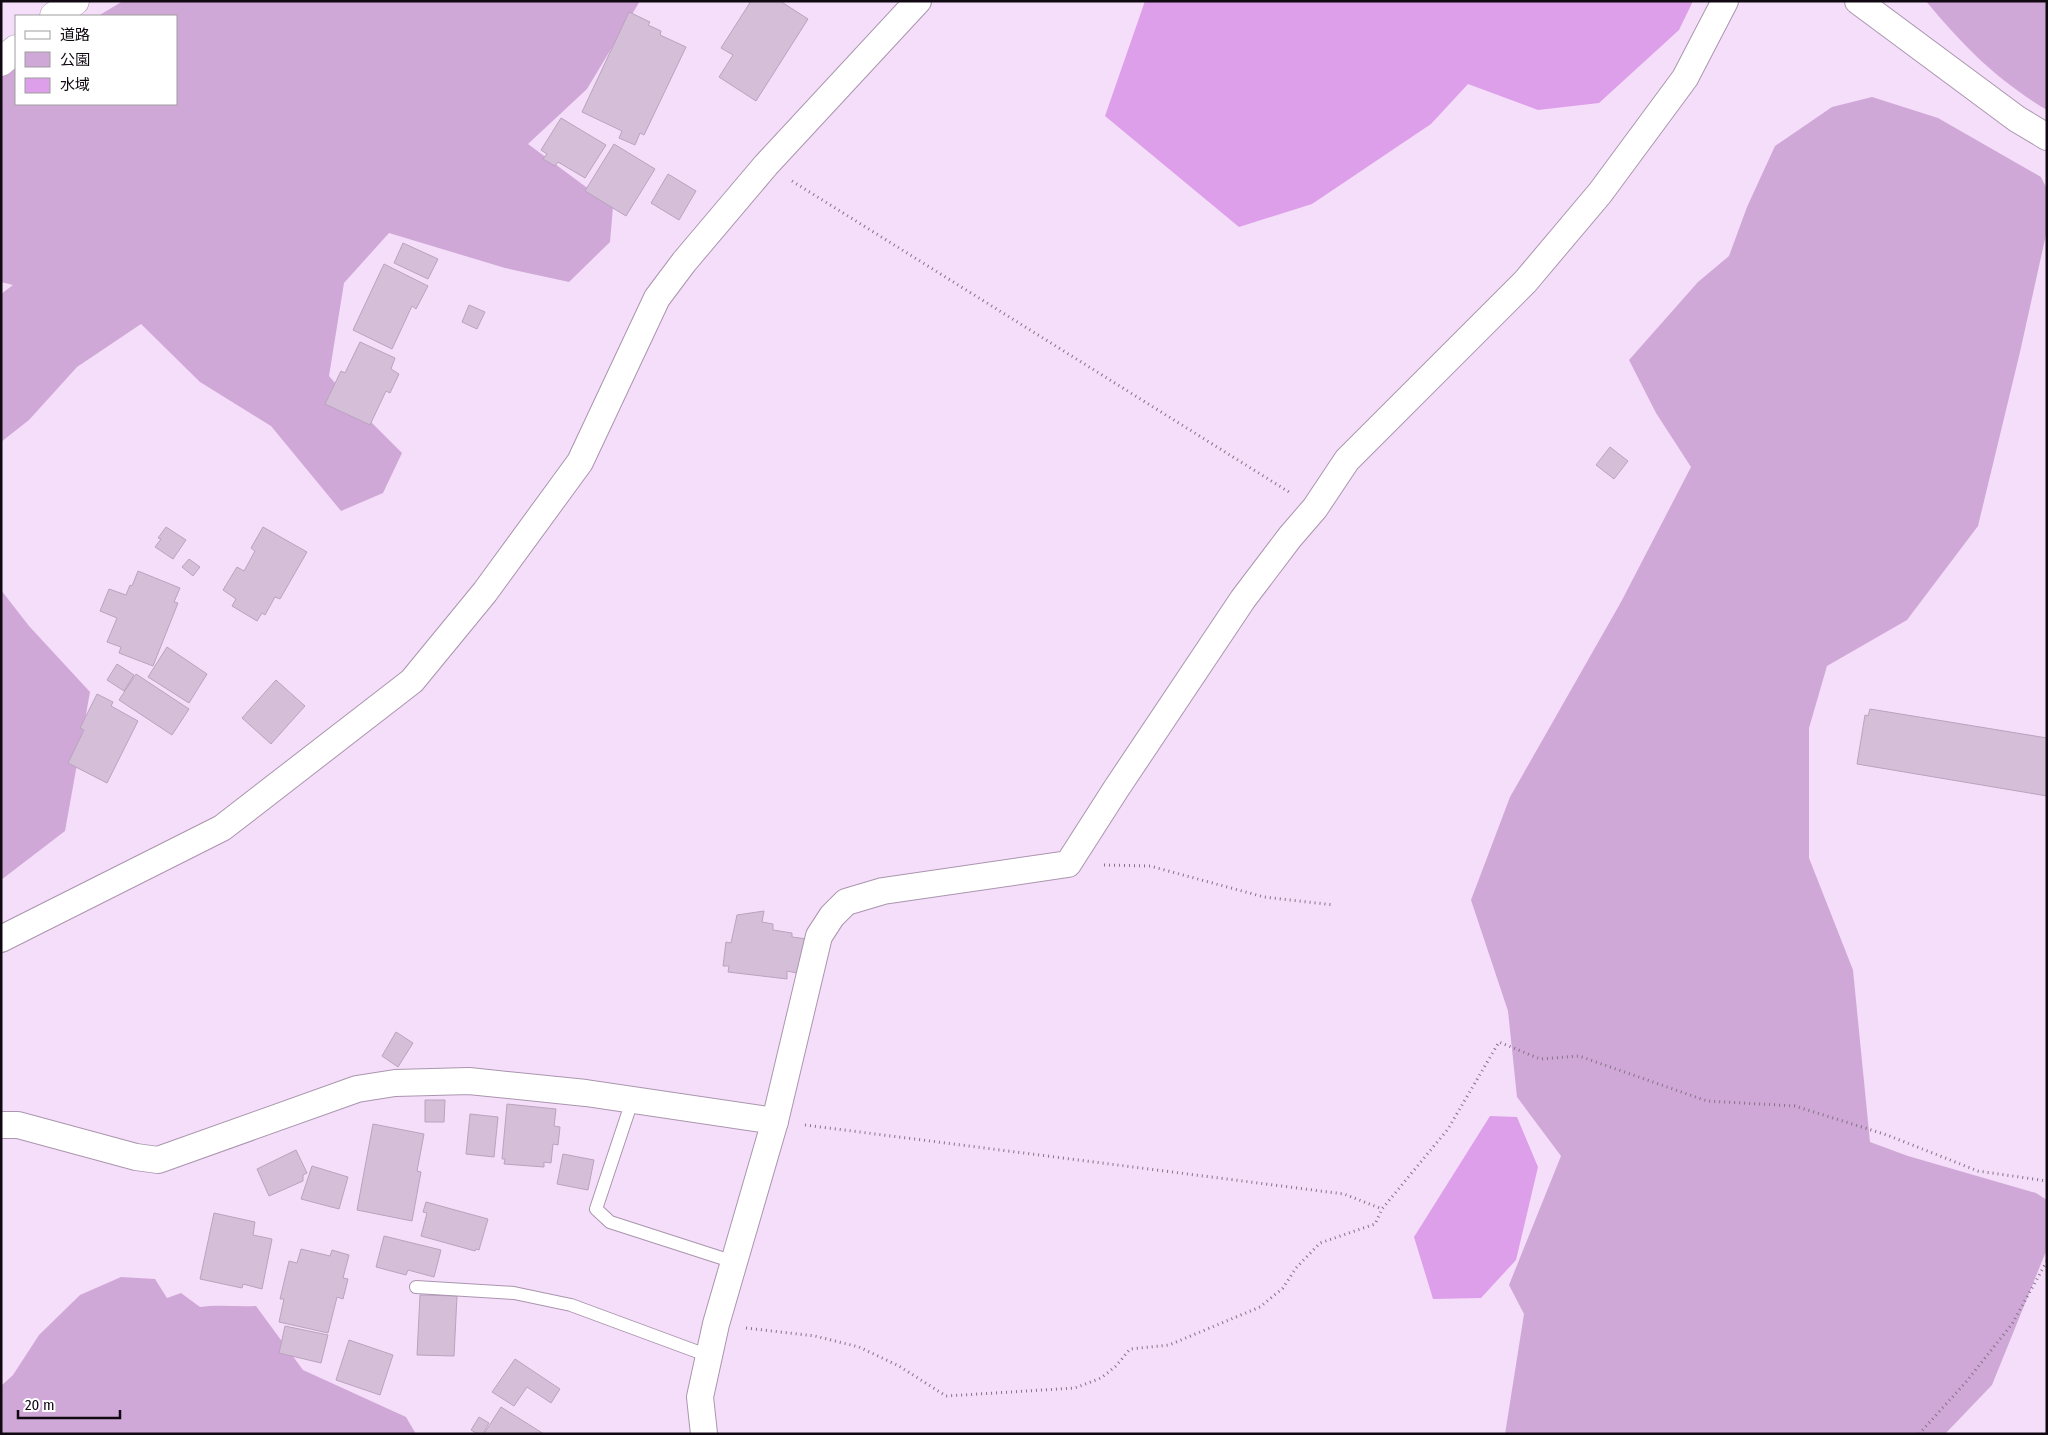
<svg xmlns="http://www.w3.org/2000/svg" width="2048" height="1435" font-family="'Fira Sans Condensed','Noto Sans JP',sans-serif">
<style>
.green{fill:#d0a8d7}
.water{fill:#dd9fe9}
.building{fill:#d4bed8;stroke:#b9a3bd}
.lines{fill:none;stroke-linecap:round;stroke-linejoin:round}
.service-casing{stroke:#aa95ae;stroke-width:14}
.minor-casing{stroke:#aa95ae;stroke-width:28}
.tertiary-casing{stroke:#aa95ae;stroke-width:29}
.path{stroke:#837486;stroke-width:3;stroke-dasharray:1 4;stroke-linecap:butt}
.service{stroke:#fff;stroke-width:12}
.minor{stroke:#fff;stroke-width:26}
.tertiary{stroke:#fff;stroke-width:28}
</style>
<rect width="100%" height="100%" fill="#f5def9"/>
<g class="green">
<path d="M 123,1 L 640,1 L 587,89 L 528,144 L 613,207 L 610,242 L 569,282 L 505,268 L 389,233 L 344,283 L 329,376 L 356,407 L 402,453 L 383,493 L 341,511 L 271,426 L 200,382 L 141,324 L 77,367 L 29,420 L 1,442 L 1,294 L 13,285 L 1,282 L 1,76 L 16,66 L 16,104 L 176,104 L 176,16 L 98,16 Z"/>
<path d="M 1926,1 L 2047,1 L 2047,110 C 1998,81 1962,45 1926,1 Z"/>
<path d="M 1872,97 L 1938,118 L 2041,177 L 2047,189 L 2047,230 L 2020,352 L 1978,526 L 1907,620 L 1827,666 L 1809,728 L 1809,858 L 1853,970 L 1870,1142 L 1908,1156 L 2036,1193 L 2047,1200 L 2047,1249 L 1992,1385 L 1945,1434 L 1505,1434 L 1524,1314 L 1509,1285 L 1561,1156 L 1517,1097 L 1508,1011 L 1471,900 L 1510,797 L 1621,602 L 1691,467 L 1656,413 L 1629,360 L 1698,282 L 1729,256 L 1747,207 L 1775,146 L 1832,107 Z"/>
<path d="M 1,590 L 29,626 L 90,692 L 65,831 L 1,880 Z"/>
<path d="M 121,1277 L 155,1279 L 167,1298 L 181,1293 L 200,1307 C 218,1304 237,1307 256,1306 L 303,1370 L 406,1417 L 416,1434 L 1,1434 L 1,1386 L 13,1375 L 39,1335 L 80,1295 Z"/>
</g>
<g class="water">
<path d="M 1145,1 L 1693,1 L 1679,30 L 1599,103 L 1538,110 L 1468,84 L 1431,124 L 1312,204 L 1239,227 L 1105,116 Z"/>
<path d="M 1490,1116 L 1517,1117 L 1538,1167 L 1516,1260 L 1481,1298 L 1433,1299 L 1414,1237 Z"/>
</g>
<g class="building">
<path d="M 751,1 L 780,1 L 808,19 L 756,101 L 719,77 L 733,55 L 721,48 Z"/>
<path d="M 629,12 L 650,22 L 648,25 L 661,31 L 660,35 L 686,47 L 644,135 L 640,133 L 635,145 L 619,138 L 622,131 L 582,112 Z"/>
<path d="M 561,118 L 606,145 L 585,178 L 558,162 L 555,166 L 543,159 L 547,154 L 541,150 Z"/>
<path d="M 614,144 L 655,169 L 626,216 L 585,191 Z"/>
<path d="M 668,174 L 696,191 L 679,220 L 651,203 Z"/>
<path d="M 403,243 L 438,259 L 428,279 L 394,263 Z"/>
<path d="M 384,264 L 428,286 L 416,309 L 412,306 L 392,349 L 353,330 Z"/>
<path d="M 469,305 L 485,312 L 477,329 L 462,322 Z"/>
<path d="M 360,342 L 395,358 L 391,369 L 399,374 L 390,393 L 386,391 L 370,425 L 325,404 L 341,371 L 345,373 Z"/>
<path d="M 1610,447 L 1628,461 L 1614,479 L 1596,465 Z"/>
<path d="M 166,527 L 186,540 L 173,559 L 155,547 L 161,539 L 158,538 Z"/>
<path d="M 263,527 L 307,552 L 280,599 L 275,597 L 265,615 L 262,613 L 257,621 L 232,606 L 236,599 L 223,590 L 237,567 L 244,571 L 255,551 L 251,548 Z"/>
<path d="M 189,559 L 200,567 L 193,576 L 182,567 Z"/>
<path d="M 138,571 L 180,588 L 174,602 L 178,603 L 153,666 L 119,653 L 121,647 L 107,642 L 117,618 L 100,611 L 109,589 L 126,595 L 130,585 L 132,586 Z"/>
<path d="M 167,647 L 207,674 L 189,703 L 148,677 Z"/>
<path d="M 117,664 L 134,675 L 124,691 L 107,680 Z"/>
<path d="M 136,674 L 189,709 L 172,735 L 119,700 Z"/>
<path d="M 276,680 L 305,706 L 271,744 L 242,718 Z"/>
<path d="M 97,694 L 113,702 L 111,706 L 138,721 L 107,783 L 68,763 L 84,730 L 80,728 Z"/>
<path d="M 1870,709 L 2047,738 L 2047,796 L 1857,764 L 1865,715 L 1868,716 Z"/>
<path d="M 764,911 L 762,922 L 773,924 L 773,930 L 792,933 L 792,937 L 807,939 L 797,973 L 787,971 L 787,979 L 728,972 L 729,966 L 723,966 L 726,942 L 731,943 L 737,915 Z"/>
<path d="M 396,1032 L 413,1043 L 398,1067 L 382,1056 Z"/>
<path d="M 425,1100 L 445,1100 L 444,1122 L 425,1122 Z"/>
<path d="M 507,1104 L 556,1109 L 554,1126 L 560,1127 L 558,1145 L 553,1144 L 551,1163 L 544,1162 L 544,1167 L 504,1164 L 505,1159 L 502,1159 Z"/>
<path d="M 470,1114 L 498,1117 L 494,1157 L 466,1154 Z"/>
<path d="M 373,1124 L 424,1134 L 417,1171 L 421,1172 L 412,1221 L 357,1210 Z"/>
<path d="M 296,1150 L 307,1173 L 303,1175 L 303,1181 L 269,1196 L 257,1169 Z"/>
<path d="M 563,1154 L 594,1160 L 588,1190 L 557,1184 Z"/>
<path d="M 312,1166 L 348,1177 L 339,1209 L 301,1199 Z"/>
<path d="M 426,1202 L 488,1219 L 479,1250 L 476,1249 L 475,1251 L 421,1236 L 427,1213 L 423,1212 Z"/>
<path d="M 214,1213 L 255,1222 L 253,1235 L 272,1239 L 262,1289 L 243,1284 L 242,1288 L 200,1279 Z"/>
<path d="M 384,1236 L 441,1250 L 434,1277 L 408,1270 L 406,1275 L 376,1267 Z"/>
<path d="M 301,1249 L 330,1256 L 332,1250 L 349,1255 L 343,1278 L 348,1279 L 343,1299 L 337,1297 L 328,1333 L 279,1322 L 284,1299 L 280,1299 L 289,1261 L 297,1263 Z"/>
<path d="M 420,1295 L 457,1296 L 454,1356 L 417,1355 Z"/>
<path d="M 285,1326 L 328,1335 L 321,1363 L 279,1353 Z"/>
<path d="M 349,1340 L 393,1355 L 380,1395 L 336,1380 Z"/>
<path d="M 515,1359 L 560,1389 L 551,1403 L 527,1387 L 514,1406 L 492,1392 Z"/>
<path d="M 501,1407 L 544,1434 L 484,1434 Z"/>
<path d="M 479,1417 L 489,1423 L 483,1434 L 478,1434 L 471,1430 Z"/>
</g>
<g class="lines">
<g class="service-casing">
<g id="service">
<path d="M 632,1101 L 596,1209 L 610,1222 L 734,1262"/>
<path d="M 416,1287 L 514,1293 L 571,1305 L 709,1356"/>
</g>
</g>
<g class="minor-casing">
<g id="minor">
<path d="M 1858,1 L 2017,119 L 2047,137"/>
<path d="M 1,939 L 222,828 L 412,681 L 485,592 L 580,462 L 657,298 L 684,262 L 766,165 L 918,1"/>
<path d="M 1,1125 L 18,1125 L 136,1157 L 158,1160 L 357,1089 L 395,1083 L 469,1081 L 586,1093 L 775,1121"/>
<path d="M 704,1434 L 700,1397 L 716,1324 L 775,1121 L 819,936 L 832,916 L 846,902 L 883,891 L 1068,864 L 1116,789 L 1243,599 L 1290,537 L 1315,508 L 1347,460 L 1525,282 L 1600,193 L 1685,78 L 1725,1"/>
</g>
</g>
<g class="tertiary-casing">
<g id="tertiary">
<path d="M 54,16 L 75,1"/>
<path d="M 1,62 L 16,49"/>
</g>
</g>
<g class="path">
<path d="M 792,181 L 1289,492"/>
<path d="M 1104,865 L 1150,866 L 1264,897 L 1334,905"/>
<path d="M 805,1125 L 1344,1194 L 1382,1209"/>
<path d="M 746,1328 L 815,1336 L 859,1347 L 899,1366 L 946,1396 L 1075,1388 L 1101,1378 L 1116,1366 L 1130,1349 L 1169,1345 L 1260,1307 L 1283,1288 L 1296,1268 L 1320,1243 L 1375,1224 L 1382,1209 L 1448,1129 L 1499,1042 L 1540,1059 L 1579,1056 L 1707,1101 L 1795,1106 L 1887,1135 L 1978,1171 L 2047,1181"/>
<path d="M 1919,1434 L 1966,1382 L 2012,1324 L 2047,1261"/>
</g>
<use href="#service" class="service"/>
<use href="#minor" class="minor"/>
<use href="#tertiary" class="tertiary"/>
</g>
<rect width="2048" height="1435" fill="none" stroke="#110912" stroke-width="5"/>
<rect x="15" y="15" width="162" height="90" fill="#ffffff" stroke="#a09da0"/>
<rect x="25" y="31" width="25" height="8" fill="#ffffff" stroke="#a09da0"/>
<text x="60" y="40" font-size="15" fill="#110912">道路</text>
<rect x="25" y="52" width="25" height="15" fill="#d0a8d7" stroke="#a09da0"/>
<text x="60" y="65" font-size="15" fill="#110912">公園</text>
<rect x="25" y="78" width="25" height="15" fill="#dd9fe9" stroke="#a09da0"/>
<text x="60" y="90" font-size="15" fill="#110912">水域</text>
<path d="M18 1410v8h102v-8" fill="none" stroke="#110912" stroke-width="2.5"/>
<text x="25" y="1410" font-size="15" fill="#110912" stroke="#ffffff" stroke-width="4" paint-order="stroke">20 m</text>
</svg>
